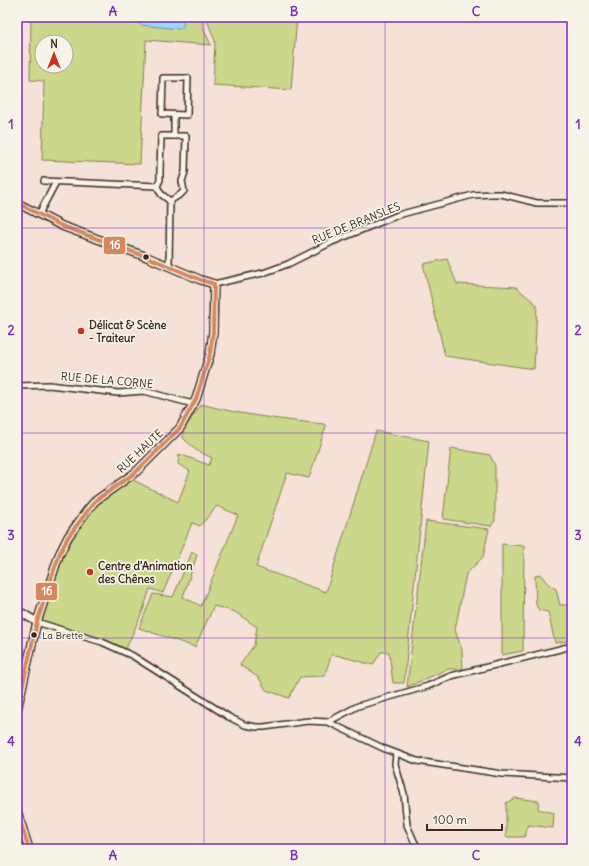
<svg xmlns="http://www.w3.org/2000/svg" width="589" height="866" font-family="Delius,sans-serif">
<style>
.green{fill:#cbd78a;stroke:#838054;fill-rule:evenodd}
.water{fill:#9ad8fb;stroke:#7492a3}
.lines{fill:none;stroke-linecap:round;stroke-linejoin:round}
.street-casing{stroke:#3b2a1e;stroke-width:8}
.secondary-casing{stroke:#3b2a1e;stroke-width:10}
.street{stroke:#f7f3e8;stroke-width:5}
.secondary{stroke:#f7f3e8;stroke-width:7}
.bus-1-casing{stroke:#f7f3e8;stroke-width:7}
.bus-1{stroke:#d5885f;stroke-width:4}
.grid{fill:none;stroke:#7b2cbf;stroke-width:1;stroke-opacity:0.55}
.bus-dot{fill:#3b2a1e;stroke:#f7f3e8;stroke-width:1.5}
.poi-dot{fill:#c8321e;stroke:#f7f3e8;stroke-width:1.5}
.labels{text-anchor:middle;stroke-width:3.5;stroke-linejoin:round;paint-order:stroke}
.bus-label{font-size:10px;fill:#3b2a1e;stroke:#f7f3e8;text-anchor:start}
.street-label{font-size:11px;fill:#3b2a1e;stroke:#f7f3e8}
.poi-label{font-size:11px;font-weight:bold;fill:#3b2a1e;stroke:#f7f3e8;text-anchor:start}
.line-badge{stroke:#f7f3e8;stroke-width:1.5}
.badge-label{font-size:11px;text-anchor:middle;font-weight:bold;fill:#fff}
.neatline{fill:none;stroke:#7b2cbf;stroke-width:1.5}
.grid-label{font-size:13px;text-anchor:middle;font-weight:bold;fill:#7b2cbf}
</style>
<rect width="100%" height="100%" fill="#f6e1d8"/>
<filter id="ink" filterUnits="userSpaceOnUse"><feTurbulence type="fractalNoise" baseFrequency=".025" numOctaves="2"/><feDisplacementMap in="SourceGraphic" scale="8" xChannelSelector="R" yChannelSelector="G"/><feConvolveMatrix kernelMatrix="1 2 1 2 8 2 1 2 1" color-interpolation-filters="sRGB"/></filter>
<g filter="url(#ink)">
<g class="green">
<path d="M 31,17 L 201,17 L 204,30 L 211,45 L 146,40 L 140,164 L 42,160 L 44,81 L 30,80 ZM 42,42 L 66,42 L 66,66 L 42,66 Z"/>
<path d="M 206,17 L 297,17 L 291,90 L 213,85 L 215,41 Z"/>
<path d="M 447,259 L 457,284 L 516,287 L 537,305 L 534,369 L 445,356 L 423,264 Z"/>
<path d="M 201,404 C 241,415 283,420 324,424 L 326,426 L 309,478 L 287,473 L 256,567 L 326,592 L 376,431 L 429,441 L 404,683 L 393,683 L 389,652 L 381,652 L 373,665 L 332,654 L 324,676 L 300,677 L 289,698 L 266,690 L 259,678 L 240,665 L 254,645 L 257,627 L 235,612 L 214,606 L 195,647 L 139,628 L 153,594 L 173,597 L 192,552 L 197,555 L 183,597 L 201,606 L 238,515 L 217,506 L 200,526 L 192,523 L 163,593 L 150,589 L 143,610 L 126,649 L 41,621 C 52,590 60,555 79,528 C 92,508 111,493 129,478 L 178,502 L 190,471 L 178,464 L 179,454 L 209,465 L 212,458 L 196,450 L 183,438 L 183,431 Z"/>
<path d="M 451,448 L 490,455 L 495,466 L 495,521 L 491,526 L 443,519 Z"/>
<path d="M 426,521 L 489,529 L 483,557 L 466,574 L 455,630 L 462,650 L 463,669 L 448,669 L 407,687 Z"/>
<path d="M 502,544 L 524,546 L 523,651 L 502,655 Z"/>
<path d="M 540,574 L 549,585 L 556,589 L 560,605 L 572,605 L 572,640 L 555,643 L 548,612 L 539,610 L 536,605 L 535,576 Z"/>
<path d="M 515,798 L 539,801 L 538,809 L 554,813 L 553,828 L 528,825 L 525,837 L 506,837 L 506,803 Z"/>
</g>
<path class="water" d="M 137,17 L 180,17 C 184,21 185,24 181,29 L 178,29 L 141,25 L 138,23 Z"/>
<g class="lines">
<g class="street-casing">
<g id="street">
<path d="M 163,78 L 188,78 L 187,115 L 162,114 Z"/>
<path d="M 161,136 L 186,136 L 185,172 L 182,181 L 184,191 L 181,194 L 170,201 L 161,194 L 157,186 L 160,180 L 160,171 Z"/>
<path d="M 174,136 L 174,115"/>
<path d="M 44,181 L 157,186"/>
<path d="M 39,214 L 56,182"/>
<path d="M 169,266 L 170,201"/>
<path d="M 214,284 L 263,273 L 288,264 L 332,242 L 398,215 L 473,195 L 492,194 L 501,194 L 537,203 L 572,203"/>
<path d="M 17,386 L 49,385 L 118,393 L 144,391 L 193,404"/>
<path d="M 37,622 L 68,632 L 102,642 L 133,656 L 229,717 L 245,725 L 256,727 L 264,727 L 308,721 L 328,722 L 385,749 L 417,761 L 502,774 L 572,778"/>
<path d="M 17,676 L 25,676"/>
<path d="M 328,722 L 358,706 L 428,686 L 451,676 L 572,646"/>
<path d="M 396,754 L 395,764 L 404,794 L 407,825 L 414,841 L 419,849"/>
</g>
</g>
<g class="secondary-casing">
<g id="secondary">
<path d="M 17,203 L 62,226 L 147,257 L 201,280 L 214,284 L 213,332 L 210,354 L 196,399 L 180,428 L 136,472 L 95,501 L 88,509 L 68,537 L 59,555 L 37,622 L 17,710"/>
<path d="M 17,610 L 37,622"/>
<path d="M 17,811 L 29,849"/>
</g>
</g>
<use href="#street" class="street"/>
<use href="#secondary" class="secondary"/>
<g class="bus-1-casing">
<g id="bus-1">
<path d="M 17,203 L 62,226 L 147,257 L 201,280 L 214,284"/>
<path d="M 17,710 L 37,622 L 59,555 L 68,537 L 95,501 L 136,472 L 180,428 L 196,399 L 210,354 L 213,332 L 214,284"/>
<path d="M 17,811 L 29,849"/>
</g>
</g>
<use href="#bus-1" class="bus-1"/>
</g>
</g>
<path class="grid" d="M 204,17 L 204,849M 385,17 L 385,849M 17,228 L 572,228M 17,433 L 572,433M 17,638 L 572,638"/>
<g class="bus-dot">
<circle cx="146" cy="257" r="3.5"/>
<circle cx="34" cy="635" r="3.5"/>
</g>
<g class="poi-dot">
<circle cx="81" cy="331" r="4"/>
<circle cx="90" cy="572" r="4"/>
</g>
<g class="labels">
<g class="bus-label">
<text x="42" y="639">La Brette</text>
</g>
<g class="street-label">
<text transform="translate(356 223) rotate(-22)" y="4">RUE DE BRANSLES</text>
<text transform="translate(107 380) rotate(5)" y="4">RUE DE LA CORNE</text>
<text transform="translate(140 451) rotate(-43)" y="4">RUE HAUTE</text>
</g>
<g class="poi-label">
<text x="89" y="329">Délicat &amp; Scène<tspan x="89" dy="13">- Traiteur</tspan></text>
<text x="98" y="570">Centre d’Animation<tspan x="98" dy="13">des Chênes</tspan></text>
</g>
</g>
<g class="line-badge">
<rect x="103" y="236" width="23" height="19" rx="4" fill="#d5885f"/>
<rect x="35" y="582" width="23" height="19" rx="4" fill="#d5885f"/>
</g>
<g class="badge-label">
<text x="115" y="249">16</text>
<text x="47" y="595">16</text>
</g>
<rect width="589" height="866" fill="none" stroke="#f7f3e8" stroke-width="44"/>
<g transform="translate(54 54)"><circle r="19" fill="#f7f3e8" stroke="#aca397"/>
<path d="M0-3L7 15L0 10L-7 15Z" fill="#c8321e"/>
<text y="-6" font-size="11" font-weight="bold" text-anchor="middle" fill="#3b2a1e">N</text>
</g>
<path d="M427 824v6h75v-6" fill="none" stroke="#3b2a1e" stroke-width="2"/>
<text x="433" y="824" font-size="12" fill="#3b2a1e" stroke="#f7f3e8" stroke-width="3" paint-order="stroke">100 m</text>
<rect x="22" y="22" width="545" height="822" class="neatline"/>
<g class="grid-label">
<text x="113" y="16">A</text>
<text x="294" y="16">B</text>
<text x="476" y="16">C</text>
<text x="11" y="129">1</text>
<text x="578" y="129">1</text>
<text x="11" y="335">2</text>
<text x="578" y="335">2</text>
<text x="11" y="540">3</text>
<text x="578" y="540">3</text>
<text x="11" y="746">4</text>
<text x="578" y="746">4</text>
<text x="113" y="860">A</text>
<text x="294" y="860">B</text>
<text x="476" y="860">C</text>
</g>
</svg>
